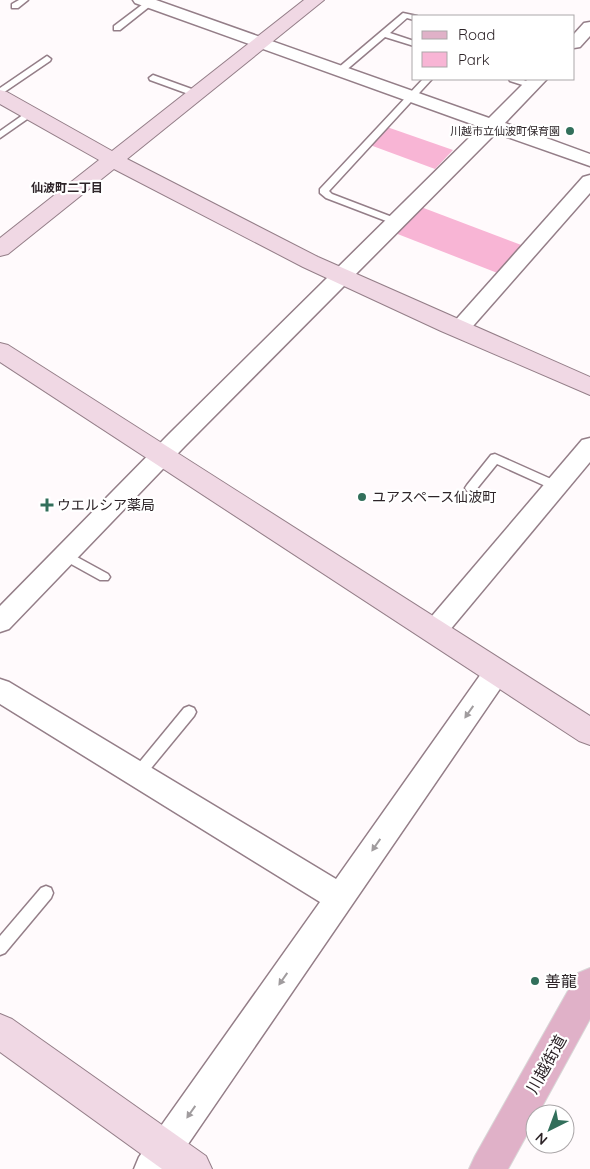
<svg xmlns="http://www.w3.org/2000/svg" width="590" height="1169" font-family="Quicksand,'Noto Sans JP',sans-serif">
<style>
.green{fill:#f8b5d5}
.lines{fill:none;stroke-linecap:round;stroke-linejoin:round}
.lane-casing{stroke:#947e88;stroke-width:3}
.street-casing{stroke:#947e88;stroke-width:3}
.secondary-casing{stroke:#947e88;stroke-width:2}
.primary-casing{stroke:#d9d8d8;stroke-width:2}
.lane{fill:#fff;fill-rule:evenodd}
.street{fill:#fff;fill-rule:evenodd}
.secondary{fill:#f0d8e4;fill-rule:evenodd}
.primary{fill:#e0b1c8;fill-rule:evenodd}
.oneway{fill:#a09c9e}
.poi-dot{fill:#326f5b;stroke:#fff;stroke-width:2}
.labels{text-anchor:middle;stroke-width:4.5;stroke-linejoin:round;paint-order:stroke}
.far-poi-label{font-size:11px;fill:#2d2428;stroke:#fff;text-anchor:end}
.far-neighbourhood-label{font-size:12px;font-weight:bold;fill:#2d2428;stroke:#fff}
.poi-label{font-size:14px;fill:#2d2428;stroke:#fff;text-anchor:start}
.near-poi-label{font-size:16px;fill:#2d2428;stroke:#fff;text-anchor:start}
.near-street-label{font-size:16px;fill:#2d2428;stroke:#fff}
</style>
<rect width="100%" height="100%" fill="#fffafc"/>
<g class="green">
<path d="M 387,127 L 453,150 L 435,169 L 370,145 Z"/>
<path d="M 421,207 L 524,246 L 500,274 L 395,233 Z"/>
</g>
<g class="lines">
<g class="lane-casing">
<g id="lane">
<path d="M 19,0 L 28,0 L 18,8 L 12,8 L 12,4 Z"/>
<path d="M 147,1 L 154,3 L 120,30 L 114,30 L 114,26 Z"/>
<path d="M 403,13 L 417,16 L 414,16 L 414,20 L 407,18 L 390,33 L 414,41 L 414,46 L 385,37 L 344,72 L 338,72 L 338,68 Z"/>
<path d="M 47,56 L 51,59 L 50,61 L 0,95 L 0,88 Z"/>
<path d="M 153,75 L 200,92 L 201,94 L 197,97 L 194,96 L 150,80 L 149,78 Z"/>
<path d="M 423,79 L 432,79 L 329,191 L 332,194 L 400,220 L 400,224 L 394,224 L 326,198 L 320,193 L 320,189 Z"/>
<path d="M 509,79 L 521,79 L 536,85 L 532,88 L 510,81 Z"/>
<path d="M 30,110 L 34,113 L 33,115 L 0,138 L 0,131 Z"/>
<path d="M 495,454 L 560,483 L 562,486 L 560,489 L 552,489 L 497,464 L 475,491 L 467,491 L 465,488 L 467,485 L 491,455 Z"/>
<path d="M 66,551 L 108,574 L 110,577 L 108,580 L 100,580 L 62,559 L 60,556 L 62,553 Z"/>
<path d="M 189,706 L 194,708 L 196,712 L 194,716 L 143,778 L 138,780 L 133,778 L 131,774 L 133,770 L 184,708 Z"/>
<path d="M 46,886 L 51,888 L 53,893 L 51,898 L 5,953 L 0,955 L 0,936 L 41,888 Z"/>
</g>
</g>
<g class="street-casing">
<g id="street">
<path d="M 133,0 L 156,0 L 489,118 L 528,79 L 547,79 L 505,123 L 590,154 L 590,166 L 496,133 L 185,446 L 9,629 L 0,632 L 0,606 L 169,434 L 480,127 L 135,3 Z"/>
<path d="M 590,22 L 590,36 L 580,47 L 574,48 L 574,34 L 584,23 Z"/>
<path d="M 590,175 L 590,193 L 466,334 L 459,336 L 452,334 L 448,329 L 452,324 L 583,177 Z"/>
<path d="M 590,438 L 590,462 L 444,637 L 435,640 L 426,637 L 422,630 L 426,623 L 582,440 Z"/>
<path d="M 497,661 L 506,664 L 510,672 L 506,680 L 171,1169 L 134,1169 L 139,1157 L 320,902 L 0,704 L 0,679 L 9,682 L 336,879 L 488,664 Z"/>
</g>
</g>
<g class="secondary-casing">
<g id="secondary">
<path d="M 304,0 L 324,0 L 127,159 L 318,257 L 590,377 L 590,395 L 441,331 L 303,267 L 114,169 L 8,254 L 0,256 L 0,238 L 99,160 L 0,104 L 0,90 L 7,92 L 112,151 Z"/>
<path d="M 0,343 L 8,345 L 590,716 L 590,745 L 579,741 L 0,362 Z"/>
<path d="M 0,1014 L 12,1019 L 206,1156 L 212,1169 L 162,1169 L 0,1052 Z"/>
</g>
</g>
<g class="primary-casing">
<path id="primary" d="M 590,968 L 590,1019 L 538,1114 L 535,1114 L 535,1120 L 508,1169 L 469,1169 L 475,1156 L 578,973 Z"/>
</g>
<use href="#lane" class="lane"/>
<use href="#street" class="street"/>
<use href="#secondary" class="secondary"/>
<use href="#primary" class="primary"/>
</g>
<defs><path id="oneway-solid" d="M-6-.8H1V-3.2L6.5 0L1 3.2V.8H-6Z" transform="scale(1.25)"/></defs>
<g class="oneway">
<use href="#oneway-solid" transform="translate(469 712) rotate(125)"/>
<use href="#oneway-solid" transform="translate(376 845) rotate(125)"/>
<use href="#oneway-solid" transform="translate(283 979) rotate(125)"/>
<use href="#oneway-solid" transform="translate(191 1112) rotate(125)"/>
</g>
<g class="poi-dot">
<circle cx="570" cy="131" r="5"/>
<circle cx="362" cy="497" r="5"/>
<path d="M44.5 497.5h5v5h5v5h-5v5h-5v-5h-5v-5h5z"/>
<circle cx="535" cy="981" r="5"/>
</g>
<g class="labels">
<g class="far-poi-label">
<text x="560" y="135">川越市立仙波町保育園</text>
</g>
<g class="far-neighbourhood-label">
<text x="67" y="192">仙波町二丁目</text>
</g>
<g class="poi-label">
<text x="372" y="502">ユアスペース仙波町</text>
<text x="57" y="510">ウエルシア薬局</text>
</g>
<g class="near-poi-label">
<text x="545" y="987">善龍</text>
</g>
<g class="near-street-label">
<text transform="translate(546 1064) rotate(-61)" y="6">川越街道</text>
</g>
</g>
<rect x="412" y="15" width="162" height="65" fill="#ffffff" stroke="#aba7a9"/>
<rect x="422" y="31" width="25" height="8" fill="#e0b1c8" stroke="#aba7a9"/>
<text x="458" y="40" font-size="15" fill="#2d2428">Road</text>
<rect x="422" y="52" width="25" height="15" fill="#f8b5d5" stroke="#aba7a9"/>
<text x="458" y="65" font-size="15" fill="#2d2428">Park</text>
<g transform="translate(550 1129) rotate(222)"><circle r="24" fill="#ffffff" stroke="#aba7a9"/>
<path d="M0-4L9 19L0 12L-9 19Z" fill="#326f5b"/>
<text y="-8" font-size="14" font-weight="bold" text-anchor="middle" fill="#2d2428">N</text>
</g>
</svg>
